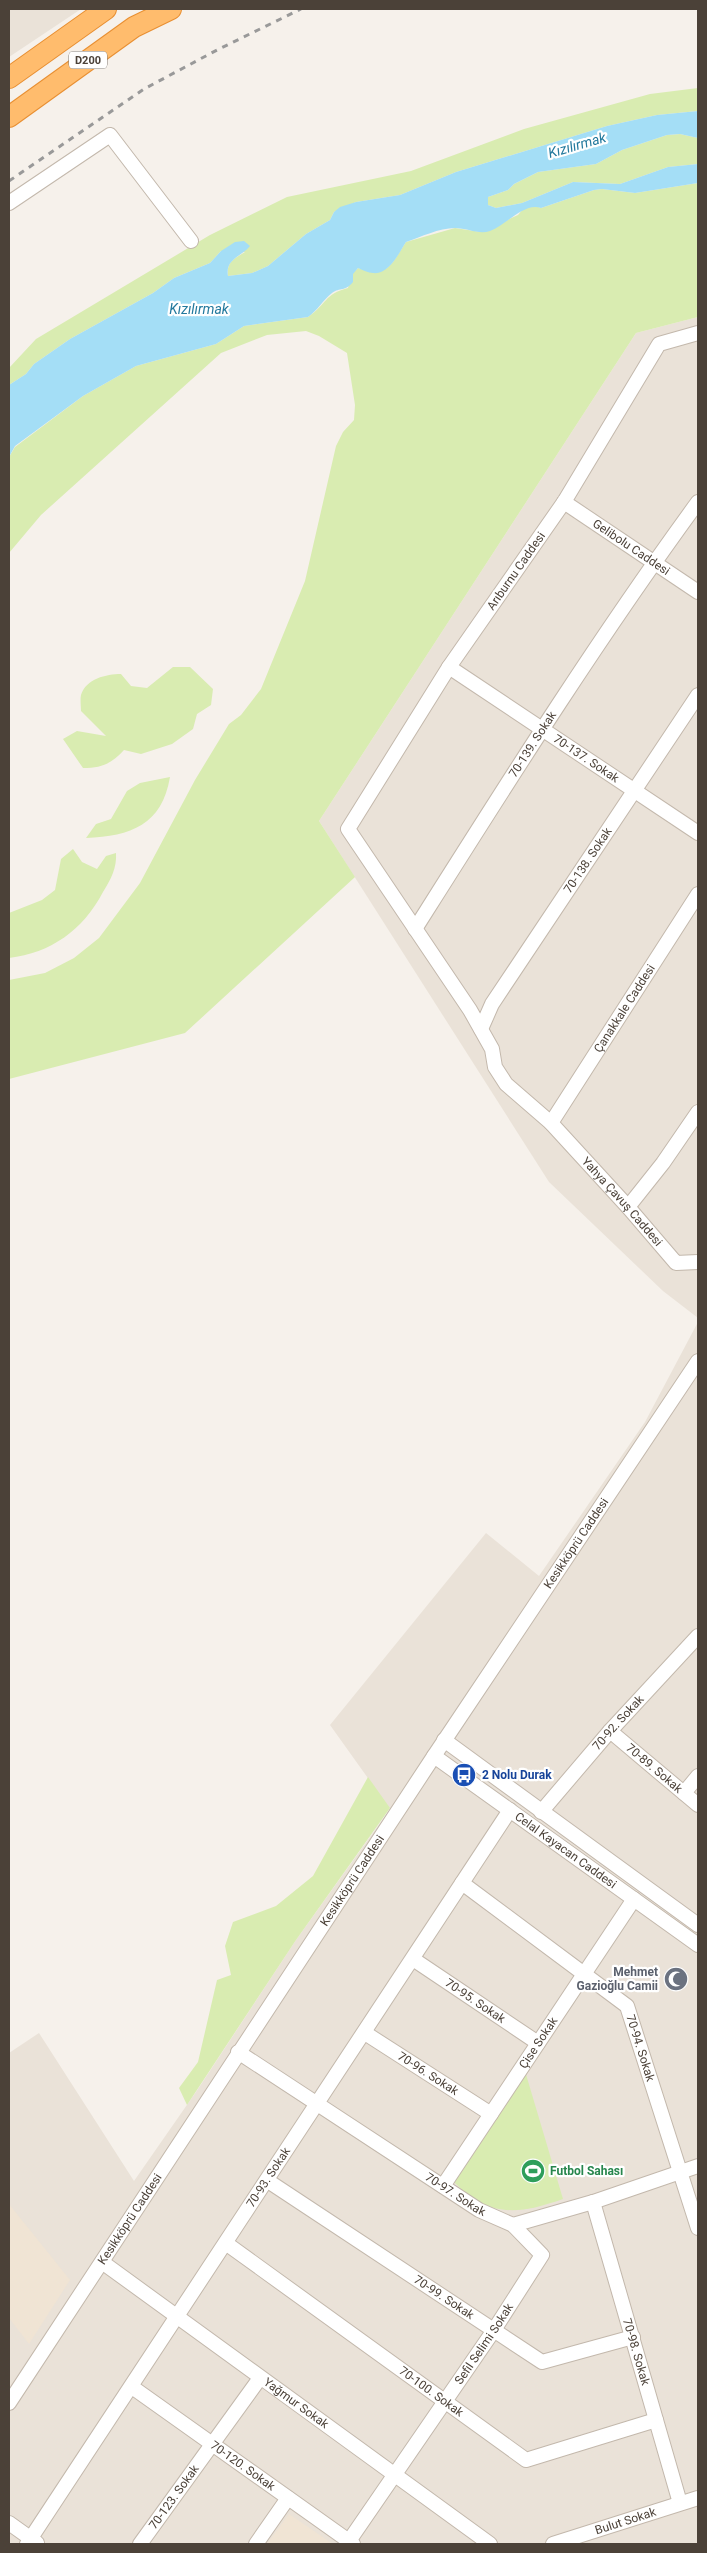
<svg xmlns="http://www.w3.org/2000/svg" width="707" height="2553" font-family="Roboto,sans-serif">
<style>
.residential{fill:#eae2d8}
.education{fill:#f0e4d4}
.green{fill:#d9ecb1}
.water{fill:#a4def6}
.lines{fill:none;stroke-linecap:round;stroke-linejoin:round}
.minor-casing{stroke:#c3b8ac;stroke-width:16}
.highway-casing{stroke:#e88f32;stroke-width:22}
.minor{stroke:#fff;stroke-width:14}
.highway{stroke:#ffbc6d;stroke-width:20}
.rail{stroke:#999;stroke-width:3;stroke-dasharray:6 6;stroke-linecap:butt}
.labels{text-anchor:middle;stroke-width:4.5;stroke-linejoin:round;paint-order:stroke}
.shield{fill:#fff;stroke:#817a74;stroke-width:1}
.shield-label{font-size:11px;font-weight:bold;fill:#4b4138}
.street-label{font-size:12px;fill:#4b4138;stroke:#fff}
.transit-label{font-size:12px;font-weight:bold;fill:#164399;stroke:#fff;text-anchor:start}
.worship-label{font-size:12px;font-weight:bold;fill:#5b616d;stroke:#fff;text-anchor:end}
.leisure-label{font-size:12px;font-weight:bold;fill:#27864d;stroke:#fff;text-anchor:start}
.water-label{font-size:14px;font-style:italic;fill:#23799d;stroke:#fff}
</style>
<rect width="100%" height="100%" fill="#f6f1eb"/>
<g class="residential">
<path d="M 9,9 L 81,9 L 9,57 Z"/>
<path d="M 698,317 L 698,1318 L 663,1291 L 549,1182 L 319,821 L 636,333 Z"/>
<path d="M 698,1322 L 698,2544 L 9,2544 L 9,2053 L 39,2033 L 134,2181 L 198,2089 L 296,1940 L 390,1809 L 330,1725 L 486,1533 L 539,1576 L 645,1422 Z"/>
</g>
<g class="education">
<path d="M 9,2204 L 70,2280 L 29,2344 L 9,2318 Z"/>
<path d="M 289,2514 L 333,2544 L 267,2544 Z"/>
</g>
<g class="green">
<path d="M 698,88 L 698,111 L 657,115 L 607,126 L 456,172 L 400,195 L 356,202 L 334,212 L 330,220 L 306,234 L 268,266 L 252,273 L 228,276 C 226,262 234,259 245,252 L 221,251 L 210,263 L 174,278 L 153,293 L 70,339 L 34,364 L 26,374 L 9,385 L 9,368 L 36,339 L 210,235 L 287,197 L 411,171 L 524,129 L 650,94 Z"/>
<path d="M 680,134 L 698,138 L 698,164 L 668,167 L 620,184 L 573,182 L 522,203 L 496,208 L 488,205 L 488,197 L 508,190 L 514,184 L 538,172 L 596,164 L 622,150 L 667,135 Z"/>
<path d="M 698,183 L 698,317 L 636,333 L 319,821 L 355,877 L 185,1033 L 9,1079 L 9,980 L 45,973 L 74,958 L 99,938 L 140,883 L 195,780 L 229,724 L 241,715 L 261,689 L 305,581 L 336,446 L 343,432 L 354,420 L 355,405 L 347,353 L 319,336 L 306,331 L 267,335 L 221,353 L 41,515 L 9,553 L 9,457 L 15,447 L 83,396 L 136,366 L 216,344 L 244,326 L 308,317 C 327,304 324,294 348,288 L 352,274 L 358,268 C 388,278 391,265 406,242 L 455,228 L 481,232 L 518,215 L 523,209 L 533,205 L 541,208 L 594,190 L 602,189 L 635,193 Z"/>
<path d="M 173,667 L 190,667 L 213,689 L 211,705 L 197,714 L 193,729 L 172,744 L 141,754 L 124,750 C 111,764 102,768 83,768 L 63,739 L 77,731 L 106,736 L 81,711 C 81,707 80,699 81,695 C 86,679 106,674 121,674 L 131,686 L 147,688 Z"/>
<path d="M 170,777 C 162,825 131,836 86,838 L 96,824 L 111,819 L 127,791 L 140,783 Z"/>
<path d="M 73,849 L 82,862 L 97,869 L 106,856 L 116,853 C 117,868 111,879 103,892 C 83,930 51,953 9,958 L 9,913 L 42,900 L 55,890 L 61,859 Z"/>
<path d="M 368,1777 L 390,1808 L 296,1940 L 187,2105 L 179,2088 L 198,2062 L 217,1980 L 231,1975 L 225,1946 L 233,1922 L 276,1906 L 313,1876 Z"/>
<path d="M 525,2071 L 563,2199 C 517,2215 488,2218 452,2180 Z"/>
</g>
<path class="water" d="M 698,111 L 698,138 L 680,134 L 667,135 L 622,150 L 596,164 L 538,172 L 514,184 L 508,190 L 488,197 L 488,205 L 496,208 L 522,203 L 573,182 L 620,184 L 668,167 L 698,164 L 698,183 L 635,193 L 602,189 L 594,190 L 541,208 C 525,202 507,224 490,231 C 479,235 467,228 455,228 C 439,228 421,237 406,242 C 399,253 389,275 373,273 C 368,273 363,270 358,268 L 353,274 L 353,282 C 345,292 340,287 332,293 C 323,300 318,310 308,317 L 244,326 L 216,344 L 136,366 L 83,396 L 15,446 L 9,457 L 9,385 L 26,374 L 34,364 L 70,339 L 153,293 L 174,278 L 210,263 L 221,251 L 235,242 L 244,241 L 250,246 C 241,257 225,259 228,276 L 252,273 L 268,266 L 306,234 L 330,220 L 334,212 L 340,207 L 356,202 L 400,195 L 456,172 L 607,126 L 657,115 Z"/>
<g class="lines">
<g class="minor-casing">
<g id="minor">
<path d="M 9,203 L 110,135 L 191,241"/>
<path id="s1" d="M 698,333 L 659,344 L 564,502 L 449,667 L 348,829 L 470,1010 L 492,1049 L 495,1067 L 506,1084 L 551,1123 L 628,1207 L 676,1263 L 698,1262"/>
<path id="s2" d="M 564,502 L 698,592"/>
<path id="s3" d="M 449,667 L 698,833"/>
<path id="s4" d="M 415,929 C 506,785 597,640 698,502"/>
<path id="s5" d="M 481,1029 L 492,1004 L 698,695"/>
<path id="s6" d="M 551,1123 L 698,894"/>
<path d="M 628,1207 L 663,1163 L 698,1112"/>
<path id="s7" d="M 610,1731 L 698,1805"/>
<path d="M 444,1740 L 698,1925"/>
<path id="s8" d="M 434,1756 L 698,1945"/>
<path d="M 684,1793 L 698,1776"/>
<path id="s9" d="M 541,1812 L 610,1731 L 698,1636"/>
<path id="s10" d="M 462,1883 L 627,2006 L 698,2228"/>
<path id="s11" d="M 413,1959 L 538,2043"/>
<path id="s12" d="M 365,2033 L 491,2114"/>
<path id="s13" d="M 238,2052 L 479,2210 L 513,2225 L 593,2202 L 698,2166"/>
<path id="s14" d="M 268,2181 L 542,2362 L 633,2337"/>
<path id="s15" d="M 443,2186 L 634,1899"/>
<path id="s16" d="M 593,2202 L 680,2503"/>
<path id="s17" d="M 227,2244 L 526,2460 L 656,2420"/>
<path id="s18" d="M 102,2262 L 490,2544"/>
<path id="s19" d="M 132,2387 L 353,2544"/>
<path id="s20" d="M 9,2403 L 434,1756 L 698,1361"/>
<path d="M 9,2523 L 37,2543"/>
<path id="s21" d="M 349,2541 L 494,2330 L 542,2255 L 513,2225"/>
<path id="s22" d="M 27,2544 L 510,1810"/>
<path id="s23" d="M 140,2544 L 260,2378"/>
<path d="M 256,2544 L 288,2498"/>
<path id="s24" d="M 553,2544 L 698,2498"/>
</g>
</g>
<g class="highway-casing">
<g id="highway">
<path d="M 9,78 L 106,9"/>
<path d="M 9,117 L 134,27 L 171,9"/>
</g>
</g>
<use href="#minor" class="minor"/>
<use href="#highway" class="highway"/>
<path class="rail" d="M 9,181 L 144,89 L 217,50 L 301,9"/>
</g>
<defs>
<g id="bus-disc" transform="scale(1.25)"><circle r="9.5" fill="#1a4fb4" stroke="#fff"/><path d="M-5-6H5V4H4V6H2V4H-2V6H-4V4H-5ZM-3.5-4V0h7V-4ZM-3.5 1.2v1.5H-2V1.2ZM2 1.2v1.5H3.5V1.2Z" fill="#fff"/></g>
<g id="mosque-disc" transform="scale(1.25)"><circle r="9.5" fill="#6b7280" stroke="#fff"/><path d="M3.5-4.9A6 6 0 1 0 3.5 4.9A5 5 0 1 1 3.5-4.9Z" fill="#fff"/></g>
<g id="stadium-disc" transform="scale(1.25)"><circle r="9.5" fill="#2e9e5b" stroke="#fff"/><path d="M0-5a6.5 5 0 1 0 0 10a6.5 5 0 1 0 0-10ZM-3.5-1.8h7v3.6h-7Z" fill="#fff"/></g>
</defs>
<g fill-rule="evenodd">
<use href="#bus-disc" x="464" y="1775"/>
<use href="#mosque-disc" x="676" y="1979"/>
<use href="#stadium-disc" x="533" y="2171"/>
</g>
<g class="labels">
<rect class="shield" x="69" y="51.5" width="38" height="17" rx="4"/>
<g class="shield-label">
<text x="88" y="64">D200</text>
</g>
<g class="street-label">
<text dy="4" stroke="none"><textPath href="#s2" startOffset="81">Gelibolu Caddesi</textPath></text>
<text transform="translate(516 571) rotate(-55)" y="4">Arıburnu Caddesi</text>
<text dy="4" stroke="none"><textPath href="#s4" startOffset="219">70-139. Sokak</textPath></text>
<text dy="4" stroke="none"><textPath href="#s3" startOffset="165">70-137. Sokak</textPath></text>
<text dy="4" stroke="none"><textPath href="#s5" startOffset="200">70-138. Sokak</textPath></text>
<text dy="4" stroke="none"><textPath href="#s6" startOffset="136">Çanakkale Caddesi</textPath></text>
<text dy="4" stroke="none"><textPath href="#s1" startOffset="1084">Yahya Çavuş Caddesi</textPath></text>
<text dy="4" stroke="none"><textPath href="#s20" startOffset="1030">Kesikköprü Caddesi</textPath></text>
<text dy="4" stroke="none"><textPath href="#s9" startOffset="118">70-92. Sokak</textPath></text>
<text dy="4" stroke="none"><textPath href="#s7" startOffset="58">70-89. Sokak</textPath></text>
<text dy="4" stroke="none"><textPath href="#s8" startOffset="162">Celal Kayacan Caddesi</textPath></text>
<text dy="4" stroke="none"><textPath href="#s20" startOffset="625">Kesikköprü Caddesi</textPath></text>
<text dy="4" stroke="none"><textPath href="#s11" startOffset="75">70-95. Sokak</textPath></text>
<text dy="4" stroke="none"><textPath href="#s15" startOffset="172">Çise Sokak</textPath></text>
<text dy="4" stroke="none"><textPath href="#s10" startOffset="250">70-94. Sokak</textPath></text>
<text dy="4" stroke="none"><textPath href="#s12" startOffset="75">70-96. Sokak</textPath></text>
<text dy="4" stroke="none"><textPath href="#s22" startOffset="439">70-93. Sokak</textPath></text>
<text dy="4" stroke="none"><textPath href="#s13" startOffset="260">70-97. Sokak</textPath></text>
<text dy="4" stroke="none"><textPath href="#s20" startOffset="220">Kesikköprü Caddesi</textPath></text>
<text dy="4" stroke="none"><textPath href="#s14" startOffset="211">70-99. Sokak</textPath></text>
<text dy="4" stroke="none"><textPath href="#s21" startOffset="239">Sefil Selimi Sokak</textPath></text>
<text dy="4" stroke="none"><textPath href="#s16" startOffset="156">70-98. Sokak</textPath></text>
<text dy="4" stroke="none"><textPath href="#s17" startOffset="252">70-100. Sokak</textPath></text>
<text dy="4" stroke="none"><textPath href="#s18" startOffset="240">Yağmur Sokak</textPath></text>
<text dy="4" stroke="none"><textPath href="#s19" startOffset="136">70-120. Sokak</textPath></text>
<text dy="4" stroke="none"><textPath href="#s23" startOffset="58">70-123. Sokak</textPath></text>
<text dy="4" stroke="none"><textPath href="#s24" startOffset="76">Bulut Sokak</textPath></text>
</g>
<g class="transit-label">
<text x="482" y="1779">2 Nolu Durak</text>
</g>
<g class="worship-label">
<text x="658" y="1976">Mehmet<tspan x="658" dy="14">Gazioğlu Camii</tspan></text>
</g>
<g class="leisure-label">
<text x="550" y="2175">Futbol Sahası</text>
</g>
<g class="water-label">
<text transform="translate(577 145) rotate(-16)" y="5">Kızılırmak</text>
<text x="199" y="314">Kızılırmak</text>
</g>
</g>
<rect width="707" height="2553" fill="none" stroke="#4b4138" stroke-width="20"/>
</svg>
